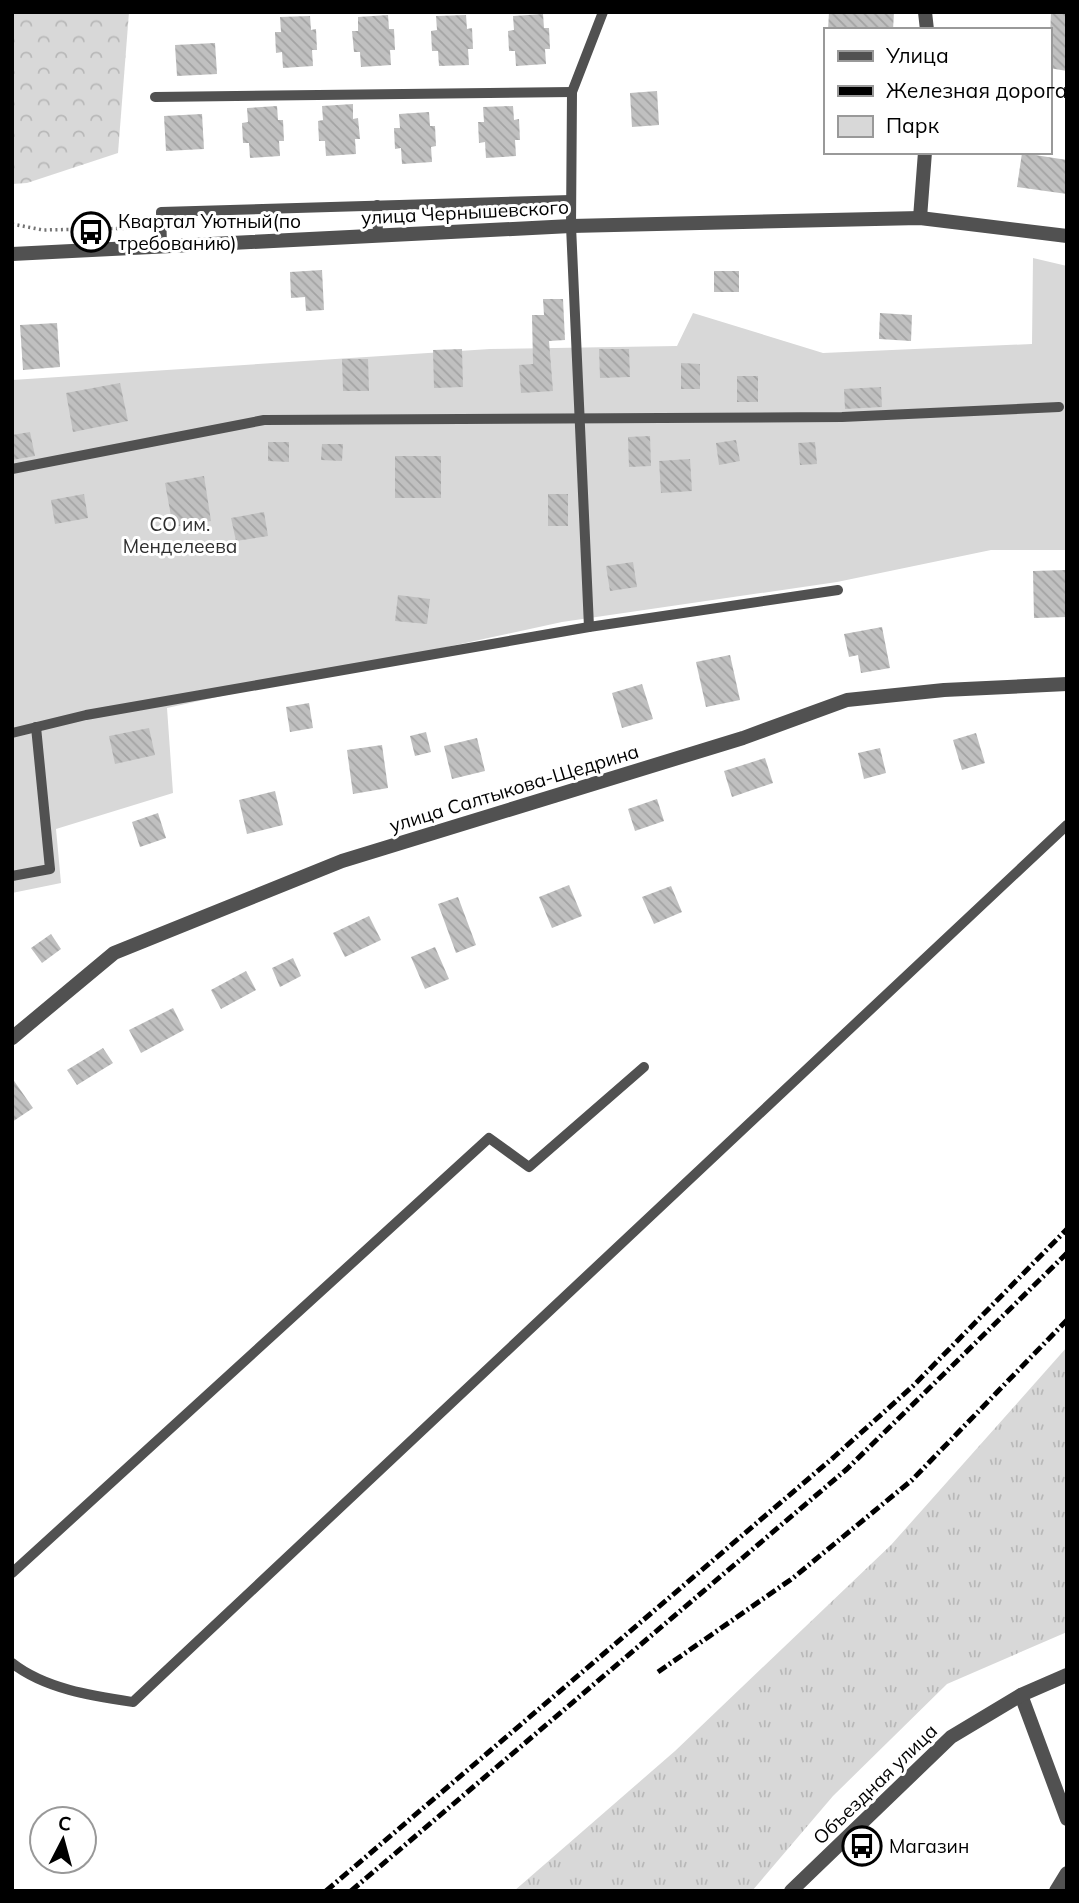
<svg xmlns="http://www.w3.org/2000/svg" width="1079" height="1903" font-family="Mulish,sans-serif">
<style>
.grass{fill:url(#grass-tufts)}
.forest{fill:url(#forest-crowns)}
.green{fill:#d8d8d8}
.building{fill:url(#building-back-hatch)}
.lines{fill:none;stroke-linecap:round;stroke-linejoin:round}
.path{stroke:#737373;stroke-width:3.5;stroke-dasharray:2 3.5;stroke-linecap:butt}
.service{stroke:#515151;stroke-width:10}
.minor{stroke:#515151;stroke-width:14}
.tertiary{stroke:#515151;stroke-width:14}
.rail{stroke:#000;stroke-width:5;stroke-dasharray:10 3.5 2 3.5;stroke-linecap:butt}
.labels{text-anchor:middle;stroke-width:6;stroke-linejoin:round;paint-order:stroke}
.street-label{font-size:19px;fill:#000;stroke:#fff}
.poi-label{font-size:19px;fill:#000;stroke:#fff;text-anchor:start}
.park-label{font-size:19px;fill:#2f2f2f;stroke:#fff}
</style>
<defs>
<pattern id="grass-tufts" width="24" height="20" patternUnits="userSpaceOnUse" patternTransform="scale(1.75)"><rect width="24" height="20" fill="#d8d8d8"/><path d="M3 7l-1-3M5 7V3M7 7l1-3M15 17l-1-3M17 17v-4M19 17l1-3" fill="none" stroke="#b8b8b8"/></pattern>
<pattern id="forest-crowns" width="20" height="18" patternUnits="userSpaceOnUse" patternTransform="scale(1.75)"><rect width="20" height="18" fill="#d8d8d8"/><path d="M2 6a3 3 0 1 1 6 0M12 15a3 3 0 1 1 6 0" fill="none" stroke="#b8b8b8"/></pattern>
<pattern id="building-back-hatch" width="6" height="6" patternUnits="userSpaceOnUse" patternTransform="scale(1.75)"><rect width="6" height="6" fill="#c0c0c0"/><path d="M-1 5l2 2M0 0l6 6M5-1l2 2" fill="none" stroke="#a3a3a3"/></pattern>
</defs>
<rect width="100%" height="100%" fill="#fff"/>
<path class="grass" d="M 1067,1347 L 1067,1632 L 947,1684 L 833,1796 L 752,1891 L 514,1891 L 675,1751 L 891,1545 Z"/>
<path class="forest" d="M 12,12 L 129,12 L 118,153 L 27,183 L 12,184 Z"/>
<path class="green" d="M 1033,258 L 1067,266 L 1067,550 L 991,550 L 837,582 L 562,622 L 167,708 L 173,793 L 56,829 L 61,883 L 12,893 L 12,380 L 490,349 L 677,346 L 693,313 L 823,353 L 1032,344 Z"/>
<g class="building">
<path d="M 829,12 L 894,12 L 893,30 L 828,30 Z"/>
<path d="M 1051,12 L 1067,12 L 1067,71 L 1049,68 Z"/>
<path d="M 543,14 L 544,28 L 549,28 L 550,49 L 545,49 L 546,64 L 516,66 L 515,51 L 509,51 L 508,31 L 514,30 L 513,16 Z"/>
<path d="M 388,15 L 389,29 L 394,29 L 395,50 L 390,50 L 391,65 L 361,67 L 360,52 L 354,52 L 352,31 L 358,31 L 358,17 Z"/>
<path d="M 466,15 L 467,29 L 472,28 L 473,49 L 468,49 L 469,65 L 439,66 L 438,51 L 432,51 L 431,31 L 437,30 L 436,16 Z"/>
<path d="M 310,16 L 311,30 L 316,29 L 317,50 L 312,50 L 313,66 L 283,68 L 282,52 L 276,53 L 275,32 L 281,32 L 280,17 Z"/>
<path d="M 215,43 L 217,74 L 177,76 L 175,45 Z"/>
<path d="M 657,91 L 659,125 L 632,127 L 630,93 Z"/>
<path d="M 353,104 L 353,119 L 358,118 L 360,139 L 355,139 L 356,154 L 326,156 L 325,141 L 319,141 L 318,121 L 323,120 L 322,106 Z"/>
<path d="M 277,106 L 278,120 L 283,120 L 284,141 L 279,141 L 280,156 L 250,158 L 249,143 L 243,143 L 242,123 L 248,122 L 247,108 Z"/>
<path d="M 513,106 L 514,120 L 519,119 L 520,140 L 515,140 L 516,156 L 486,158 L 485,142 L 479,143 L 478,122 L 484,122 L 483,107 Z"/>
<path d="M 429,112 L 430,126 L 435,126 L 436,146 L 431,147 L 432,162 L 402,164 L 401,148 L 395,149 L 394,128 L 400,128 L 399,114 Z"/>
<path d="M 202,114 L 204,149 L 166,151 L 164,116 Z"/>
<path d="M 1022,153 L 1067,160 L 1067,194 L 1017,187 Z"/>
<path d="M 322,270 L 324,310 L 306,311 L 305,297 L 291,298 L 290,272 Z"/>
<rect x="714" y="271" width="25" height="21"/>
<path d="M 543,299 L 563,299 L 565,340 L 549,341 L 553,391 L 521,393 L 519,365 L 533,364 L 532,315 L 544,315 Z"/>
<path d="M 880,313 L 912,315 L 911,341 L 879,339 Z"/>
<path d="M 57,323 L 60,367 L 23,370 L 20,325 Z"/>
<path d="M 462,349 L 463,387 L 434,388 L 433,350 Z"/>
<path d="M 599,349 L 629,349 L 630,377 L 600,378 Z"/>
<path d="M 342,359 L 368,359 L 369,391 L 343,391 Z"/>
<path d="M 681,363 L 700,364 L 700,389 L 681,389 Z"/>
<rect x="737" y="376" width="21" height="26"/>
<path d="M 120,383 L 128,421 L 73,432 L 66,393 Z"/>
<path d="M 881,387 L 882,407 L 845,409 L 844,389 Z"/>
<path d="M 30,432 L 35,456 L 12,460 L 12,435 Z"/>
<path d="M 650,436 L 651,466 L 629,467 L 628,437 Z"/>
<path d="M 736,440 L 740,461 L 719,465 L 716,443 Z"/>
<path d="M 268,442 L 289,442 L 289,462 L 268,461 Z"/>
<path d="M 815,442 L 817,464 L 800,465 L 798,443 Z"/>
<path d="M 322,444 L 343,444 L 342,461 L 321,460 Z"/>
<rect x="395" y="456" width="46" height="42"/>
<path d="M 690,459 L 692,491 L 661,493 L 659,461 Z"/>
<path d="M 204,476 L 211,521 L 173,527 L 165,483 Z"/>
<path d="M 84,494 L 88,518 L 55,524 L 51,500 Z"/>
<rect x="548" y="494" width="20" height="32"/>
<path d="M 264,512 L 268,536 L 236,541 L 231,518 Z"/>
<path d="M 633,562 L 637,587 L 610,591 L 606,566 Z"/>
<path d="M 1067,570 L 1067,617 L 1034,618 L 1033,571 Z"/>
<path d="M 398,595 L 430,599 L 427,624 L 395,621 Z"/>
<path d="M 882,627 L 890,668 L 861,673 L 858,655 L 849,657 L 844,634 Z"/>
<path d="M 730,655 L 740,700 L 706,707 L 696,662 Z"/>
<path d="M 642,684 L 653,719 L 622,728 L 612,693 Z"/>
<path d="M 309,703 L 313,728 L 290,732 L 286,707 Z"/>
<path d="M 149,728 L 155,755 L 115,764 L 109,736 Z"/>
<path d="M 426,732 L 431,752 L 415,756 L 410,736 Z"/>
<path d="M 976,733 L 985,763 L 962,770 L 953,740 Z"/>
<path d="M 477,738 L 485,771 L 452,779 L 444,746 Z"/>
<path d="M 382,745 L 388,788 L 353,794 L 347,750 Z"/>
<path d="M 880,748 L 886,773 L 864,779 L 858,753 Z"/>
<path d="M 765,758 L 773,783 L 732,797 L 724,771 Z"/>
<path d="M 275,791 L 283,825 L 247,834 L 239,800 Z"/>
<path d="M 657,799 L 664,821 L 635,831 L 628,809 Z"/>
<path d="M 158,813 L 166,838 L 140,847 L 132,822 Z"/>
<path d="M 569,885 L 582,916 L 552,928 L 539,897 Z"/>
<path d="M 671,886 L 682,912 L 654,924 L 642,897 Z"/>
<path d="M 458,897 L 476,945 L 456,953 L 438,904 Z"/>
<path d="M 369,916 L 381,940 L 345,957 L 333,933 Z"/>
<path d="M 51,934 L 61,949 L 42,963 L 31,948 Z"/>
<path d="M 435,947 L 449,979 L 425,989 L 411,957 Z"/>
<path d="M 293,958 L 301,976 L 280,987 L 272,968 Z"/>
<path d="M 246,971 L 256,990 L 221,1009 L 211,990 Z"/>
<path d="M 173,1008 L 184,1030 L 141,1053 L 129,1030 Z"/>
<path d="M 103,1048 L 113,1063 L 77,1085 L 67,1070 Z"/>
<path d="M 12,1078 L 33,1108 L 12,1122 Z"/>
</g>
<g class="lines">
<path class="path" d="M 12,224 L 43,230 L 143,228"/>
<g class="service">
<path d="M 155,97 L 572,92"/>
<path d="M 377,205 L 378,235"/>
<path d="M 162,245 L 161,212 L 571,200"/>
<path d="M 12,469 L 264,420 L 842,417 L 1059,407"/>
<path d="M 589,627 L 571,226 L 572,92 L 603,12"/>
<path d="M 12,733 L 86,715 L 589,627 L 838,590"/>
<path d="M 12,876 L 50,869 L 36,727"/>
<path d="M 12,1573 L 489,1138 L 529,1167 L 644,1067"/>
<path d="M 12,1663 C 45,1689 93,1696 133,1702 L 1067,825"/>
</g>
<g class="minor">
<path d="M 925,12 L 927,30"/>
<path d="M 920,218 L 925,152"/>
<path d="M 12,1038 L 114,953 L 342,861 L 743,738 L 847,700 L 944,690 L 1067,684"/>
<path d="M 1021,1695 L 1067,1819"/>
<path d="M 1056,1891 L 1067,1873"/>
</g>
<g class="tertiary">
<path d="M 12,254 L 571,226 L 920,218 L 1067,236"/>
<path d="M 791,1891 L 951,1737 L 1021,1695 L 1067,1675"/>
</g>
<g class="rail">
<path d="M 658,1672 L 793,1578 L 912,1480 L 1067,1320"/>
<path d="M 326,1891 L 834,1457 L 913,1386 L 1067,1229"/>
<path d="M 351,1891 L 847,1469 L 1067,1253"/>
</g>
</g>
<defs>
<g id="bus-ring" transform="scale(2.0125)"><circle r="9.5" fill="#fff" stroke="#000" stroke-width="1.5"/><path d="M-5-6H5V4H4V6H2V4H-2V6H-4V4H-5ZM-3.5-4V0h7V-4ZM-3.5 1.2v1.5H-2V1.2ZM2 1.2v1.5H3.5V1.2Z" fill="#000"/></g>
</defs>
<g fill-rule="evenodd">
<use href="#bus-ring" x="91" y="232"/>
<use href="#bus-ring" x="862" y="1846"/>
</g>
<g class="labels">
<g class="street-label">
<text transform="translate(465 212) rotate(-3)" y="7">улица Чернышевского</text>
<text transform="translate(514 788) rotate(-17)" y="7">улица Салтыкова-Щедрина</text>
<text transform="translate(875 1784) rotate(-44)" y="7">Объездная улица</text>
</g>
<g class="poi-label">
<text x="118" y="228">Квартал Уютный(по<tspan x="118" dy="22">требованию)</tspan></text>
<text x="889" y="1853">Магазин</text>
</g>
<g class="park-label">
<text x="180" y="531">СО им.<tspan x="180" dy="22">Менделеева</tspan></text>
</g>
</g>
<rect width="1079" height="1903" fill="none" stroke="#000000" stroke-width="28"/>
<rect x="824" y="28" width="228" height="126" fill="#ffffff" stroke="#999999" stroke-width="2"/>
<rect x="838" y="51" width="35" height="10" fill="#515151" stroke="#999999" stroke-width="2"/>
<text x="886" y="63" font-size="21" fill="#000000">Улица</text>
<rect x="838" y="86" width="35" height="10" fill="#000000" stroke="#999999" stroke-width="2"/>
<text x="886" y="98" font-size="21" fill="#000000">Железная дорога</text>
<rect x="838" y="116" width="35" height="21" fill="#d8d8d8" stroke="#999999" stroke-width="2"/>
<text x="886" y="133" font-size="21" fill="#000000">Парк</text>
<g transform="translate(63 1840) rotate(6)"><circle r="33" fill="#ffffff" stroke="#999999" stroke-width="2"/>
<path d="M0-5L12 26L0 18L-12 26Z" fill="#000000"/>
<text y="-10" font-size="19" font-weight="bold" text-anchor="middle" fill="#000000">С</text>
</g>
</svg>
